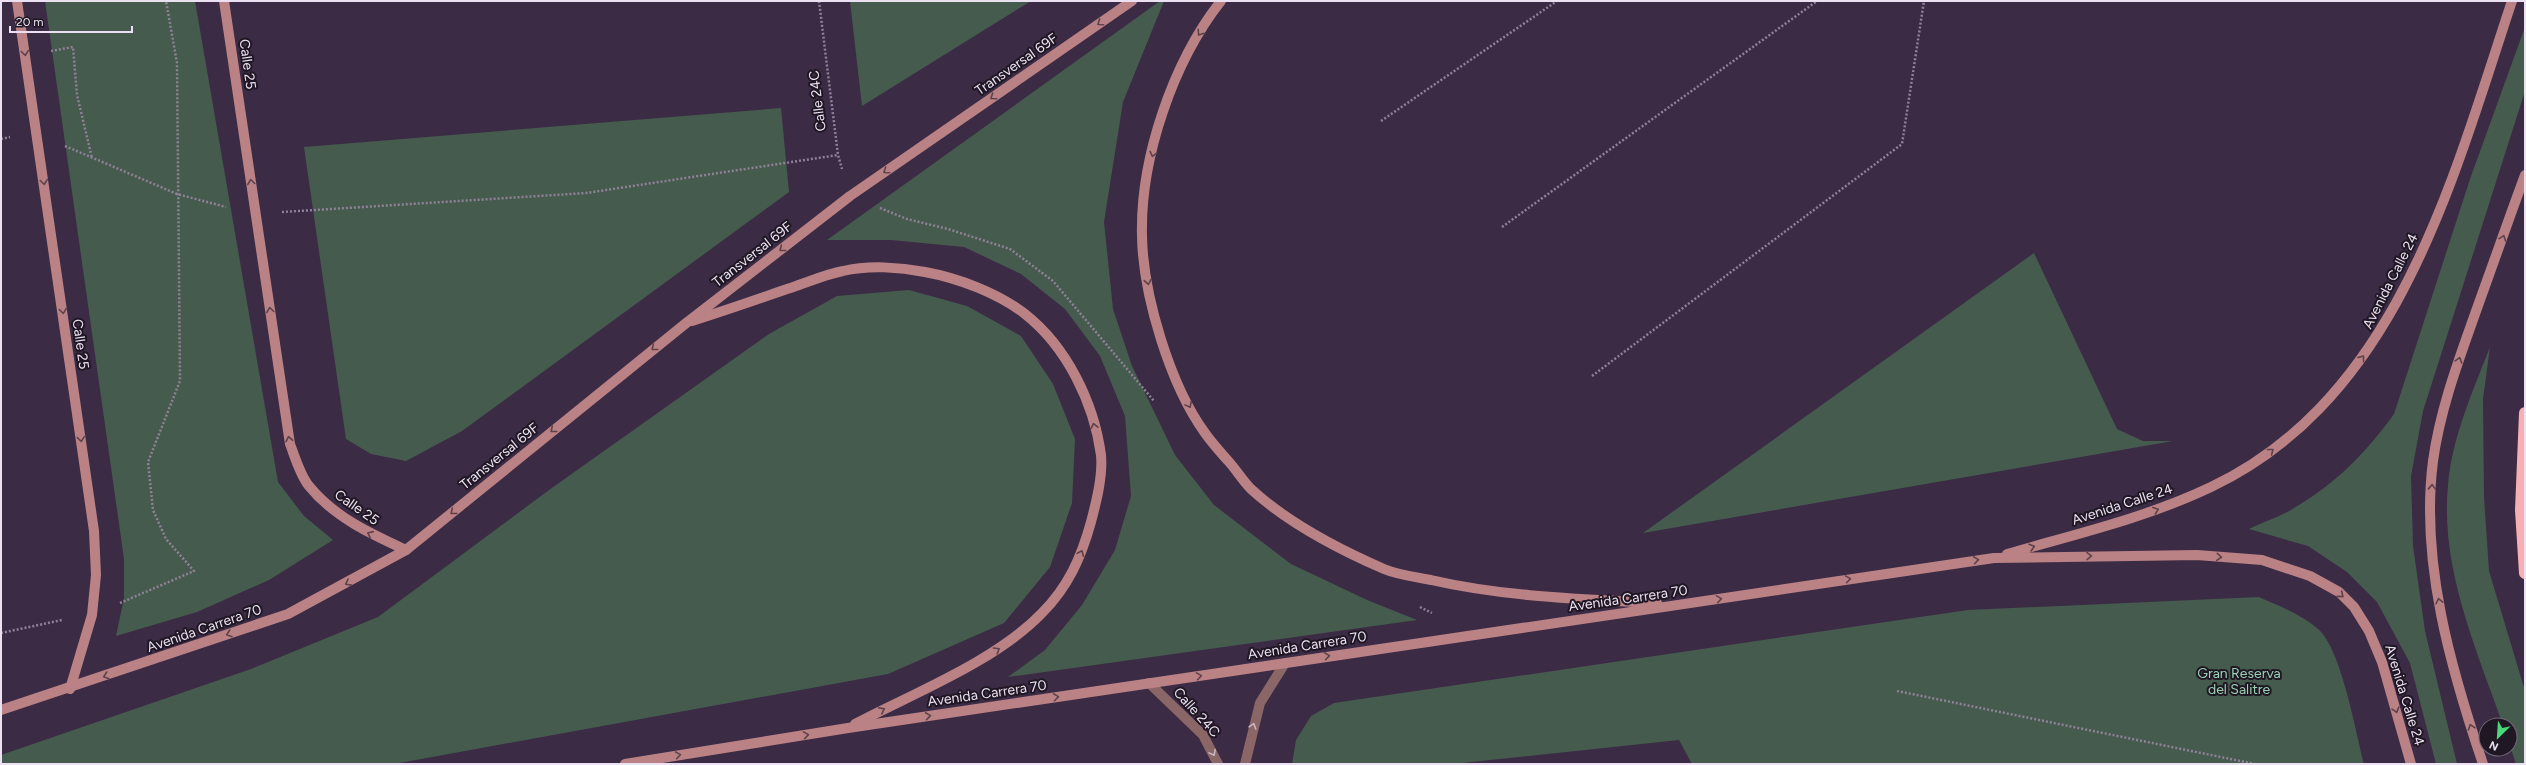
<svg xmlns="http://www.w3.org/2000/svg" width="2526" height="765" font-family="Figtree,sans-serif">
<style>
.green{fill:#455b4e}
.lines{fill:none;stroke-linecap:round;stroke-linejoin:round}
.path{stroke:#8f8197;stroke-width:2.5;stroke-dasharray:2 2;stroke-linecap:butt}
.street{stroke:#8a6667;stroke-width:10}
.secondary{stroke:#ba8285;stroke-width:10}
.highway{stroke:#f6b0b4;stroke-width:12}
.oneway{stroke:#5d424a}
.oneway2{stroke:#cab6c1}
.labels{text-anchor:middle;stroke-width:4;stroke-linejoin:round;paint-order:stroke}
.street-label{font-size:14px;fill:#ece1f2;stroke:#1f1723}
.park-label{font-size:14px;fill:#9bd2b3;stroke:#1f1723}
</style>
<rect width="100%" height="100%" fill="#3c2b45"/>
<g class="green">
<path d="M 45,1 L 195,1 L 278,482 L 304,516 L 333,540 L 269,580 L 197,612 L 116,636 L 124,598 L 124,559 Z"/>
<path d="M 850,1 L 1031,1 L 862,106 Z"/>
<path d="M 1160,1 L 1164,1 L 1123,102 L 1104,222 L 1113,309 L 1132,366 L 1175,455 L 1214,505 L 1291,564 L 1367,600 L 1417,620 L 1008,677 L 1045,650 L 1082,605 L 1115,550 L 1131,496 L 1125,416 L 1100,356 L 1065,309 L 1021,274 L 964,247 L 891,240 L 827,240 Z"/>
<path d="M 2525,27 L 2525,91 L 2423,411 L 2411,476 L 2413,546 L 2425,631 L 2457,764 L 2436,764 L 2410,663 L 2377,602 L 2347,572 L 2308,546 L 2249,529 C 2263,522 2280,517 2294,508 C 2335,484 2366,453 2394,414 L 2470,179 Z"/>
<path d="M 781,108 L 789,192 L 462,431 L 406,461 L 371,454 L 346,439 L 304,147 Z"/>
<path d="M 2034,253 L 2117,429 L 2143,441 L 2173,441 L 1643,533 Z"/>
<path d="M 909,290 L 967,306 L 1021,336 L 1053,384 L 1075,439 L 1072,503 L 1050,567 L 1004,623 L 888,674 L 394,764 L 1,764 L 1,755 L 251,669 L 378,617 L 549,490 L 769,334 L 837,296 Z"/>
<path d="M 2490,347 L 2483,399 L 2484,497 L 2489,571 L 2525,691 L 2525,764 L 2516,764 L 2510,746 L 2510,725 L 2503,725 C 2476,648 2440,568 2448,485 C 2452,437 2473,391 2490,347 Z"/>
<path d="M 2259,597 C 2279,606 2301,614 2318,629 C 2341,648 2356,733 2364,764 L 1692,764 L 1679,740 L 1452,764 L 1292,764 L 1296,740 L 1311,716 L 1334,703 L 1968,610 Z"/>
</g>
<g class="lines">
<g class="path">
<path d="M 819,1 L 838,155 L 842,169"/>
<path d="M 51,51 L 73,47 L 77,95 L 92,158"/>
<path d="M 1381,121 L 1557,1"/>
<path d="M 1,139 L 10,137"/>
<path d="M 65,146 L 177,194 L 226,207"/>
<path d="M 880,208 L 907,219 L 948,229 L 1010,249 L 1053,281 L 1154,401"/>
<path d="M 282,212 L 586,193 L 838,155"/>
<path d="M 1502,227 L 1817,1"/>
<path d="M 1592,376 L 1902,144 L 1924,1"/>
<path d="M 120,603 L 194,571 L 166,539 L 153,510 L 148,462 L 180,381 L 177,63 L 166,1"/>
<path d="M 1420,607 L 1432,613"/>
<path d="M 1,633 L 62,620"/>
<path d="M 1897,691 L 2255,764"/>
</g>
<g class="street">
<path d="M 1149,683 L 1203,735 L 1218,764"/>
<path d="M 1245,764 L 1260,703 L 1285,663"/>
</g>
<g class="secondary">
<path d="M 17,1 L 94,531 L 96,575 L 92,615 L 70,689"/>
<path d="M 224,1 L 290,444 C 295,457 300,475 309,486 C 334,517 371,534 406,550"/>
<path d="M 1221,1 C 1173,62 1140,158 1142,236 C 1143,295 1170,385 1205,433 C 1212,443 1221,453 1230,463 C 1237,471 1243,481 1251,489 C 1288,523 1338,549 1384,569 C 1398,575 1416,577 1431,580 C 1505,597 1581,599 1657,603"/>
<path d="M 692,321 C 727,310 761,298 796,286 C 811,281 827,274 843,271 C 868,265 900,267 925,272 C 958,278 998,293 1025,314 C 1067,347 1094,403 1101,455 C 1103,476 1096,503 1091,522 C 1081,558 1068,587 1042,613 C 996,661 914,693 855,724"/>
<path d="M 2007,554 C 2076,534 2146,518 2211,487 C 2398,398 2452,181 2512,1"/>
<path d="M 1,710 L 288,614 L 406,550 L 685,324 L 850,196 L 1132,1"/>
<path d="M 625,764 L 848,728 L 1994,558 L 2197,555 L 2262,560 L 2310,576 L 2339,592 L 2354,607 L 2369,631 L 2382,662 L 2411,764"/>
<path d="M 2483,764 C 2451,669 2420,562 2433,461 C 2440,410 2458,362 2475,314 C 2492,267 2508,221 2525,175"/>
</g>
<path class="highway" d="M 2525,413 L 2521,510 L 2525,573"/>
</g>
<defs><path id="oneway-chevron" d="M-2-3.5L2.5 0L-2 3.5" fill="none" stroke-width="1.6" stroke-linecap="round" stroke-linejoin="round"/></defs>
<g class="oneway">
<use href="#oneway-chevron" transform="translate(1100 23) rotate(145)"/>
<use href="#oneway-chevron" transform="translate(1200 33) rotate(123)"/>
<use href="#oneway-chevron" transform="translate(25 53) rotate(82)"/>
<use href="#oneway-chevron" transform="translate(993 97) rotate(145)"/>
<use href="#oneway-chevron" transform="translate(1153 154) rotate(104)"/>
<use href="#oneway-chevron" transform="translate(886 171) rotate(145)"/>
<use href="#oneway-chevron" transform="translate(44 182) rotate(82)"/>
<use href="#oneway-chevron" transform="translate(251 182) rotate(-98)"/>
<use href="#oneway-chevron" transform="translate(2503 238) rotate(-70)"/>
<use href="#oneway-chevron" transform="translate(782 249) rotate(142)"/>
<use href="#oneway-chevron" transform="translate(1148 282) rotate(80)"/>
<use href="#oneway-chevron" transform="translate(270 310) rotate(-98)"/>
<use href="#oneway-chevron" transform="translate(63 311) rotate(82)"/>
<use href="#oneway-chevron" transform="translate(654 348) rotate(141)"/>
<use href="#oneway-chevron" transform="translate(2362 358) rotate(-53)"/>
<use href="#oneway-chevron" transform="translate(2459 360) rotate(-72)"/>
<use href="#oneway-chevron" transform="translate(1189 405) rotate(62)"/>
<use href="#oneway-chevron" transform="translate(1094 426) rotate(-102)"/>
<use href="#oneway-chevron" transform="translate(553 430) rotate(141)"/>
<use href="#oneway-chevron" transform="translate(81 439) rotate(82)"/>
<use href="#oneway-chevron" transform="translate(289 439) rotate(-101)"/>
<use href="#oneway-chevron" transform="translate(2271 451) rotate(-38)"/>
<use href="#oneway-chevron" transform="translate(2432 487) rotate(-88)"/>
<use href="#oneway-chevron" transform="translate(2156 510) rotate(-20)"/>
<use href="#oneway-chevron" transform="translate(453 512) rotate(141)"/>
<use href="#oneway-chevron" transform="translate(370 534) rotate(-156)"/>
<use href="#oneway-chevron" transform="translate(2032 547) rotate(-16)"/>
<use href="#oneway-chevron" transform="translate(1081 553) rotate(-66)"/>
<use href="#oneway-chevron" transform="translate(2089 556) rotate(-1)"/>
<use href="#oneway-chevron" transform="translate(2219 557) rotate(5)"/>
<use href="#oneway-chevron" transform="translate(1976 560) rotate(-8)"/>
<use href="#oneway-chevron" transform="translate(1848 579) rotate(-9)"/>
<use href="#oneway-chevron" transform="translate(348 583) rotate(152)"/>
<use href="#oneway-chevron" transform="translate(2341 595) rotate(40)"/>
<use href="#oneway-chevron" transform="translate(1719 599) rotate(-9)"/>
<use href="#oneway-chevron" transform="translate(2439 601) rotate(-103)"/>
<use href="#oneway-chevron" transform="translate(229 634) rotate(161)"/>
<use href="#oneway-chevron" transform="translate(997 650) rotate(-31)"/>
<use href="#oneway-chevron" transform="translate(1327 656) rotate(-8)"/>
<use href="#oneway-chevron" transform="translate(106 676) rotate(161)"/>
<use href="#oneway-chevron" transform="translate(1199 676) rotate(-9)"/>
<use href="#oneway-chevron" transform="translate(1056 697) rotate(-8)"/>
<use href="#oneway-chevron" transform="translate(882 710) rotate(-27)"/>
<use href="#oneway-chevron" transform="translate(2396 710) rotate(74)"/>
<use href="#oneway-chevron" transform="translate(928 716) rotate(-8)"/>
<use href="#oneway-chevron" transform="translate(2471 727) rotate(-109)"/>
<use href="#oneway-chevron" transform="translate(806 735) rotate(-9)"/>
<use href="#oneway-chevron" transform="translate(678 755) rotate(-9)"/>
</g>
<g class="oneway2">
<use href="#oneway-chevron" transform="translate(1253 726) rotate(-73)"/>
<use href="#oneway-chevron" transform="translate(1213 753) rotate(62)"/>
</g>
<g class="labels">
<g class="street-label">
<text transform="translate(248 64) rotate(82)" y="5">Calle 25</text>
<text transform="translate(1016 64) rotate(-35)" y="5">Transversal 69F</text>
<text transform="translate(817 101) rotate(-97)" y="5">Calle 24C</text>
<text transform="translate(752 254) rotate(-38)" y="5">Transversal 69F</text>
<text transform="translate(2390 281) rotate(-63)" y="5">Avenida Calle 24</text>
<text transform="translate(81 344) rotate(82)" y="5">Calle 25</text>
<text transform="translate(499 456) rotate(-39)" y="5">Transversal 69F</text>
<text transform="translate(2122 504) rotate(-18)" y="5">Avenida Calle 24</text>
<text transform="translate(357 507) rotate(35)" y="5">Calle 25</text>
<text transform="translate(1628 598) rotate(-8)" y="5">Avenida Carrera 70</text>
<text transform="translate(204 628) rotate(-19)" y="5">Avenida Carrera 70</text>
<text transform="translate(1307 645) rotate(-9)" y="5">Avenida Carrera 70</text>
<text transform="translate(987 693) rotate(-8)" y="5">Avenida Carrera 70</text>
<text transform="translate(2405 695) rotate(73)" y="5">Avenida Calle 24</text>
<text transform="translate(1197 712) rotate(48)" y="5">Calle 24C</text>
</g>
<g class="park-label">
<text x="2239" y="678">Gran Reserva<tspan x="2239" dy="16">del Salitre</tspan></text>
</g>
</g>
<rect width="2526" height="765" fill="none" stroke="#ece1f2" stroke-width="4"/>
<g transform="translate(2498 737) rotate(205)"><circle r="19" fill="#1f1723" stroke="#716876"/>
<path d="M0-3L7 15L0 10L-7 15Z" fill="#4ad778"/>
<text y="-6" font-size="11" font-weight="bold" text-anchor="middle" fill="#ece1f2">N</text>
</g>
<path d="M10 26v6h122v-6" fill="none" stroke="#ece1f2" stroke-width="2"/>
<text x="16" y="26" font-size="12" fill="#ece1f2" stroke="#1f1723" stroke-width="3" paint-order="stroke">20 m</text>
</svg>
